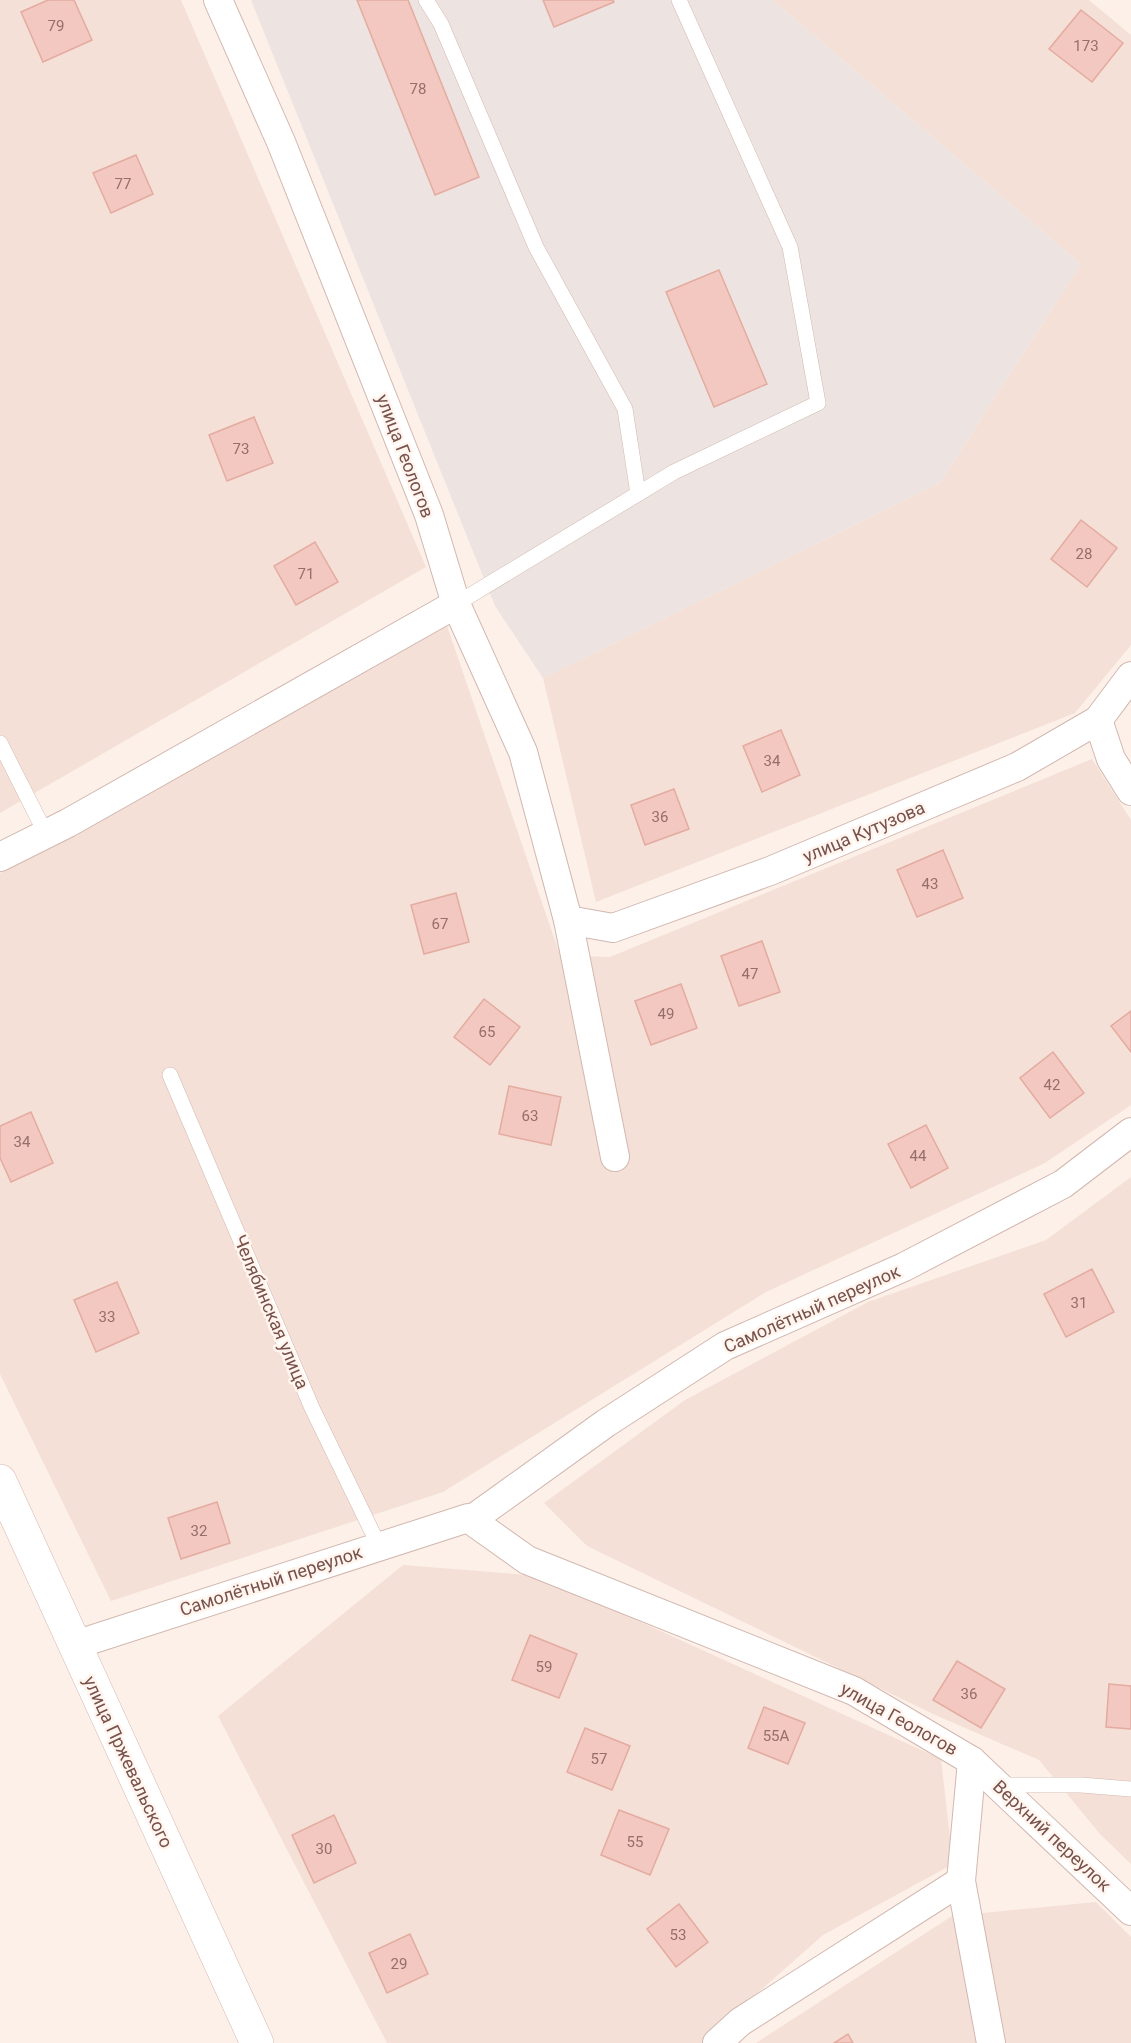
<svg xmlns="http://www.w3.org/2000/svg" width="1131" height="2043" font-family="Roboto,sans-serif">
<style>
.residential{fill:#f4e0d6}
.industrial{fill:#ede4e1}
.building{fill:#f2c8c0;stroke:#e4aba0;stroke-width:1.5}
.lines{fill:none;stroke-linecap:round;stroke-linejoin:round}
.lane-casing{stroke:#d1b8b0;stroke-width:16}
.street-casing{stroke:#d1b8b0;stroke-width:30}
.secondary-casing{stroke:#d6b8b0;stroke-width:34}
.lane{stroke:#fff;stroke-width:15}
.street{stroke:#fff;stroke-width:28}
.secondary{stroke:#fff;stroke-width:33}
.labels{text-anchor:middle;stroke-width:5;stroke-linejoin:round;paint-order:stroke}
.number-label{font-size:15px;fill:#966f69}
.street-label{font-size:18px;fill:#77514c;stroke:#fff5ee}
</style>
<rect width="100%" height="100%" fill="#fcf0e8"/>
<g class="residential">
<path d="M 0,0 L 181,0 L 426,567 L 0,813 Z"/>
<path d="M 773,0 L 1089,0 L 1131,35 L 1131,645 L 1075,713 L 596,902 L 543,678 L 940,483 L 1081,264 Z"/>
<path d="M 447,626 L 560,955 L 610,957 L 1092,759 L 1131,820 L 1131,1105 L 1045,1163 L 766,1292 L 443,1492 L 111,1601 L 0,1374 L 0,873 Z"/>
<path d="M 1131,1177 L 1131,1864 L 1100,1834 L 1039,1760 L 933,1714 L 587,1546 L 544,1503 L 685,1400 L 868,1302 L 1046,1240 Z"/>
<path d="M 403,1565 L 540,1576 L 941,1759 L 953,1864 L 823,1935 L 701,2043 L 387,2043 L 218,1716 Z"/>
<path d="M 1096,1902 L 1131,1937 L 1131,2043 L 756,2043 L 952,1916 Z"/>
</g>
<path class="industrial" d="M 251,0 L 773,0 L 1081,264 L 940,483 L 543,678 L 495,606 Z"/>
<g class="building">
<path d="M 48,0 L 74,0 L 92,40 L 43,62 L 21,12 Z"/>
<path d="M 357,0 L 408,0 L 479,177 L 435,195 Z"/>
<path d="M 543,0 L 613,0 L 614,2 L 554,27 Z"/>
<path d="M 1081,10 L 1123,43 L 1092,82 L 1049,49 Z"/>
<path d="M 136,155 L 153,194 L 111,213 L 93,173 Z"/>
<path d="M 719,270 L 767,384 L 714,407 L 666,292 Z"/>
<path d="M 254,417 L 273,463 L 227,481 L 209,435 Z"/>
<path d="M 1081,520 L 1117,548 L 1087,587 L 1051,559 Z"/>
<path d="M 315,542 L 338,582 L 296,605 L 274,566 Z"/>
<path d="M 781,730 L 800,775 L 762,792 L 743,746 Z"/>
<path d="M 674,789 L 689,829 L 645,845 L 631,805 Z"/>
<path d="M 943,850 L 963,898 L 917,917 L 897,870 Z"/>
<path d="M 456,893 L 469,942 L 424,954 L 411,905 Z"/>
<path d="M 762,941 L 780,992 L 739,1006 L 721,956 Z"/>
<path d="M 681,984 L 697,1028 L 651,1045 L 635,1001 Z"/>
<path d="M 484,999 L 520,1027 L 490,1065 L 454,1037 Z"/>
<path d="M 1131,1011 L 1131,1052 L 1111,1026 Z"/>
<path d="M 1053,1052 L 1084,1093 L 1050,1118 L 1020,1078 Z"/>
<path d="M 509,1086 L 561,1097 L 551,1145 L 499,1134 Z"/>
<path d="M 31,1112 L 53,1163 L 11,1182 L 0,1158 L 0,1126 Z"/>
<path d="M 926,1125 L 948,1168 L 911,1188 L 888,1144 Z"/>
<path d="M 1092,1269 L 1114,1312 L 1066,1337 L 1044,1294 Z"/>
<path d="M 117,1282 L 139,1333 L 96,1352 L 74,1300 Z"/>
<path d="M 217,1502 L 230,1543 L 181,1559 L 168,1518 Z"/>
<path d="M 530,1635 L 577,1654 L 559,1698 L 512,1680 Z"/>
<path d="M 957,1661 L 1005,1689 L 981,1728 L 933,1700 Z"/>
<path d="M 1109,1684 L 1131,1686 L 1131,1729 L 1106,1727 Z"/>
<path d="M 764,1707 L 805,1723 L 788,1764 L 748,1748 Z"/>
<path d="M 585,1728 L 630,1746 L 612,1790 L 567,1772 Z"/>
<path d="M 619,1810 L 669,1829 L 650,1875 L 601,1855 Z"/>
<path d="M 334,1815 L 356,1863 L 314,1883 L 292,1835 Z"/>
<path d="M 679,1904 L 708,1942 L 676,1967 L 647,1929 Z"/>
<path d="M 410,1934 L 428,1974 L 387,1993 L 369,1953 Z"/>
<path d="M 848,2034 L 853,2043 L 834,2043 Z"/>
</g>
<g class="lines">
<g class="lane-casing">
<g id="lane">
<path d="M 426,0 L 441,24 L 536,247 L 625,409 L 638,494"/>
<path d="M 456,604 L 674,472 L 818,403 L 790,247 L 679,0"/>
<path d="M 0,743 L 46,834"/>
<path d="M 170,1075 L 312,1408 L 379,1546"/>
<path d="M 1000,1785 L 1081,1785 L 1131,1789"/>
</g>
</g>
<g class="street-casing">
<g id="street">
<path d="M 218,0 L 281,142 L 429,515 L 456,604 L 523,752 L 568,920 L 615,1157"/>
<path d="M 1098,720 L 1111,759 L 1131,791"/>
<path d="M 0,857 L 68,823 L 456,604"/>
<path d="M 568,920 L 613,928 L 770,871 L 1017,767 L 1098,720 L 1131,676"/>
<path d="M 471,1520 L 606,1423 L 725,1346 L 904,1267 L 1063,1184 L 1131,1132"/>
<path d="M 75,1645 L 468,1518 L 527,1560 L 854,1691 L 972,1761 L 1131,1911"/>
<path d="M 972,1761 L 961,1881 L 991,2043"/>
<path d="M 717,2043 L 740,2022 L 961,1881"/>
</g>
</g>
<g class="secondary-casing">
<path id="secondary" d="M 0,1481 L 257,2043"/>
</g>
<use href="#lane" class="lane"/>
<use href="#street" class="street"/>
<use href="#secondary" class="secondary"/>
</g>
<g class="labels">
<g class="number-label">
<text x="56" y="31">79</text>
<text x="1086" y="51">173</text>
<text x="418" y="94">78</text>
<text x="123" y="189">77</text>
<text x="241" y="454">73</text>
<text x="1084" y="559">28</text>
<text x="306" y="579">71</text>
<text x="772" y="766">34</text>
<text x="660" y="822">36</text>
<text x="930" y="889">43</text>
<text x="440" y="929">67</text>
<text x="750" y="979">47</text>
<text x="666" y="1019">49</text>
<text x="487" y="1037">65</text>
<text x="1052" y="1090">42</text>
<text x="530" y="1121">63</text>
<text x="22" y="1147">34</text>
<text x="918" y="1161">44</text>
<text x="1079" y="1308">31</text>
<text x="107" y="1322">33</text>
<text x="199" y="1536">32</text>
<text x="544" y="1672">59</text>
<text x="969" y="1699">36</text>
<text x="776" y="1741">55А</text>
<text x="599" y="1764">57</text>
<text x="635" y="1847">55</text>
<text x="324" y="1854">30</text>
<text x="678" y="1940">53</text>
<text x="399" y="1969">29</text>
</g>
<g class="street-label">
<text transform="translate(405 456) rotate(69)" y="6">улица Геологов</text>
<text transform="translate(864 832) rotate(-23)" y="6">улица Кутузова</text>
<text transform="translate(812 1309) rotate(-24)" y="6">Самолётный переулок</text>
<text transform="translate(271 1312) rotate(67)" y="6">Челябинская улица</text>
<text transform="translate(271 1581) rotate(-18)" y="6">Самолётный переулок</text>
<text transform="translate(899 1719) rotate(29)" y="6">улица Геологов</text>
<text transform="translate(128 1762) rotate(65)" y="6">улица Пржевальского</text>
<text transform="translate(1052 1836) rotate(43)" y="6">Верхний переулок</text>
</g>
</g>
</svg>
